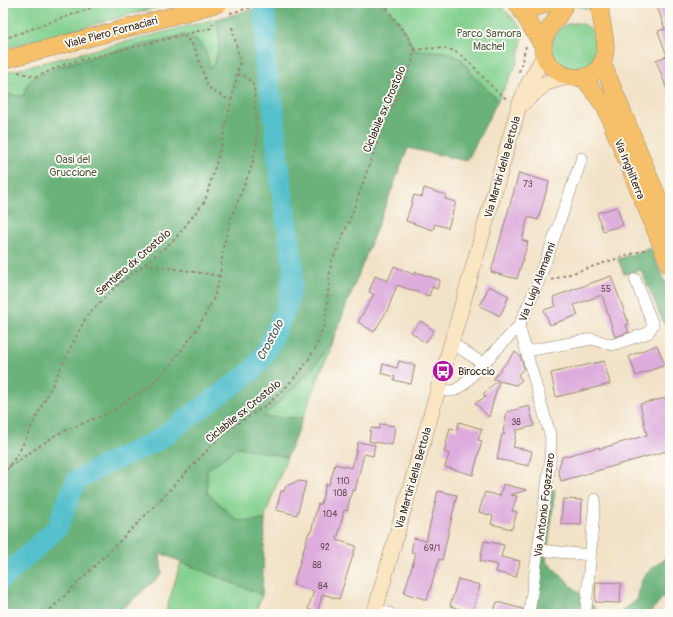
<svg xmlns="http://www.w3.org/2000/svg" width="673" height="617" font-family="Pangolin,sans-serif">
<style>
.green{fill:#83d08f;stroke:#5f7d56}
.forest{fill:#6ab27a;stroke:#526e4c}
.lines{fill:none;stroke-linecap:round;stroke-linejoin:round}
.river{stroke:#54c0cc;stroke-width:21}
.building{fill:#ddabdc}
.minor-casing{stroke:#968672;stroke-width:12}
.secondary-casing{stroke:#968672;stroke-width:16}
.primary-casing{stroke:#968672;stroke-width:18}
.path{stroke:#968672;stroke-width:2;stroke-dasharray:3 3;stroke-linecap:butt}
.minor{stroke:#fff;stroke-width:11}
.secondary{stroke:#fbe6c4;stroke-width:15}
.primary{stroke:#f6c06b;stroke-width:17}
.primary-bridge-casing{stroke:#968672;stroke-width:18;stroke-linecap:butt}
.path-bridge{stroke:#968672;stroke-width:2;stroke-dasharray:3 3;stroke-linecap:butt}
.primary-bridge{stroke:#f6c06b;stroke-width:17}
.labels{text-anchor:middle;stroke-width:3.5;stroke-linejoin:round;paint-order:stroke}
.number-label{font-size:9px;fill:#644a4e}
.street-label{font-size:11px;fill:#3b2a1e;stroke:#fdfcf7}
.park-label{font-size:11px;fill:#515c40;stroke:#fdfcf7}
.poi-label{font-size:11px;fill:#3b2a1e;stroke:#fdfcf7;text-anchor:start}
.water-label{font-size:12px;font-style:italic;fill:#445e5b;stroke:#fdfcf7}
</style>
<rect width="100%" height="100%" fill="#fdfcf7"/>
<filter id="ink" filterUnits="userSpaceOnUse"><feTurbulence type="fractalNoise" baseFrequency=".025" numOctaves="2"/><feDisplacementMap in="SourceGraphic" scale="8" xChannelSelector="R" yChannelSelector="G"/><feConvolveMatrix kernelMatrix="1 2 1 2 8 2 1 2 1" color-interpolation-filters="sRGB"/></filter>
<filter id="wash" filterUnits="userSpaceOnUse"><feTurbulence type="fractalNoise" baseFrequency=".012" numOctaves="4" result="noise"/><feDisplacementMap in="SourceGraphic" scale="16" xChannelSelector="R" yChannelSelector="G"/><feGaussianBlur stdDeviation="0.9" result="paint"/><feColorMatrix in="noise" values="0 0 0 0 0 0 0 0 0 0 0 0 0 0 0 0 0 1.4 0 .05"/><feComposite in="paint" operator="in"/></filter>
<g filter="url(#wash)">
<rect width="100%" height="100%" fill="#f2e2c7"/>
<g class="green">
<path d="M 3,3 L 173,3 L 3,49 Z"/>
<path d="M 379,3 L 499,4 L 524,30 L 518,61 L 498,100 L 471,73 L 462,59 L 446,52 L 414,50 C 407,33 396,12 379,3 Z"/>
<path d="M 575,3 L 592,3 L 591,9 L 574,6 Z"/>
<path d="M 216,19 C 221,38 220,53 211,70 C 205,48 206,42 183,35 L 65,64 L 36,77 L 23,96 L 3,94 L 3,73 Z"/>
<circle cx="575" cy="46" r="23"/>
<path d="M 334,337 L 303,418 L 262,418 L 311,371 Z"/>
<path d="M 238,447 L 287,457 L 266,513 L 265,520 L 238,521 L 207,492 L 207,470 Z"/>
<path d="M 181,562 L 262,595 L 255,614 L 165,614 Z"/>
</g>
<g class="forest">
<path d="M 277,3 L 379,3 C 396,12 407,33 414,50 L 446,52 L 462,60 L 471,73 L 498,100 L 467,161 L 408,148 L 334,337 L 311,371 L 263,417 L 303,418 L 287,457 L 238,447 L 207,470 L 207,493 L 238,521 L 265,520 L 262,595 L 160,553 L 162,574 L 116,614 L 3,614 L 3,94 L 23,96 C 25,92 26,85 29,82 C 42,65 157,42 183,35 C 208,43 203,48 211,69 C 221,53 221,37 216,19 Z"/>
<path d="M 650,248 L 670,293 L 670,323 L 664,324 L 641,270 L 624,274 L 618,259 Z"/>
<path d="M 547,488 L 555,490 L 546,561 L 601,614 L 529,614 Z"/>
<path d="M 666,558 L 670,558 L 670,595 L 664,596 L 649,614 L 622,614 L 621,612 L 638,599 C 638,578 649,569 666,558 Z"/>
</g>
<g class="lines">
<path class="river" d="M 3,578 L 57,528 L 76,481 L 102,466 L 158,440 L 252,371 L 267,350 L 287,306 L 292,281 L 293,266 L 278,162 L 274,110 L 265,64 L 265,49 L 267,31 L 263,3"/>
</g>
<g id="blocks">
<g class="building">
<path d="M 656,3 L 670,3 L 669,95 L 656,60 L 667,56 L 658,31 L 665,29 Z"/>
<path d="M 519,173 L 549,182 L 538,220 L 528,217 L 522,240 L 528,242 L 517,279 L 491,272 Z"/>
<path d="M 424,188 L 446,195 L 445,199 L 456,202 L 448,228 L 435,224 L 433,230 L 406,221 L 414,195 L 422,197 Z"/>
<path d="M 617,207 L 623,225 L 603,231 L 597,213 Z"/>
<path d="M 394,266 L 414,275 L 415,272 L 440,280 L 437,289 L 432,287 L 429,296 L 397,285 L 388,309 L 374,332 L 358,322 L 374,294 L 369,292 L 375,276 L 388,281 Z"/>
<path d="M 611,276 L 629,324 L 626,325 L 629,332 L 615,337 L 602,295 L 574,305 L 578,315 L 550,325 L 544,310 L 556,306 L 553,297 Z"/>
<path d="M 489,286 L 509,296 L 500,316 L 480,306 Z"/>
<path d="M 421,321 L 434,331 L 425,343 L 411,332 Z"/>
<path d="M 657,345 L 665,365 L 636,376 L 629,356 Z"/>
<path d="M 515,352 L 520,356 L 524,368 L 518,375 L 522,380 L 516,385 L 499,381 L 489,417 L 475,403 L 486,397 L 483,394 L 498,380 L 493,379 Z"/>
<path d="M 399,361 L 415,365 L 411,384 L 394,380 L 395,377 L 381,373 L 383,364 L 397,368 Z"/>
<path d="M 604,361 L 610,384 L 556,397 L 551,373 Z"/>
<path d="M 670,397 L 670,450 L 561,481 L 558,470 L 562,457 L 599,447 L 599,449 L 647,435 L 640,404 Z"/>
<path d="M 529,406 L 534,426 L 517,430 L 513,447 L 532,451 L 529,466 L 497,459 L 502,434 L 505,435 L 503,432 L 507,412 Z"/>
<path d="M 459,422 L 482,429 L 478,440 L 482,441 L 473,475 L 445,467 L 449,454 L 444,452 L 450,428 L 457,430 Z"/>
<path d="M 380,424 L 395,426 L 392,445 L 369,441 L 371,428 L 379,429 Z"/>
<path d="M 358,442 L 375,445 L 373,456 L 364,454 L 355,491 L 352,490 L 347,511 L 344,510 L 337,540 L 356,546 L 339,599 L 323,594 L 317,612 L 308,609 L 314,591 L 293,585 L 309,532 L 311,532 L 318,504 L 321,504 L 326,484 L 329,485 L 335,464 L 352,468 Z"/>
<path d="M 298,481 L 306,482 L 297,515 L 276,510 L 281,491 L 284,491 L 286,486 Z"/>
<path d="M 503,484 L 527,490 L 510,495 L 517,496 L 512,511 L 517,512 L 512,529 L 491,524 L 493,516 L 479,512 L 485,492 L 500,496 Z"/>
<path d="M 438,491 L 457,495 L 442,560 L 439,559 L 427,600 L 404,593 L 416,553 L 411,552 L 414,538 L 426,541 Z"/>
<path d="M 563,499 L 582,500 L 581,525 L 561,524 Z"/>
<path d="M 484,541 L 504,545 L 501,557 L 520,561 L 516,577 L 496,572 L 498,565 L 480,561 Z"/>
<path d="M 458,579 L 480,585 L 472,613 L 450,606 Z"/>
<path d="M 596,582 L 621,583 L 620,603 L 595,602 Z"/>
<path d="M 497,602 L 523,609 L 522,614 L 493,614 Z"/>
</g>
</g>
</g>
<g filter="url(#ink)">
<use href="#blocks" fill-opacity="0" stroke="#968672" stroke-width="1"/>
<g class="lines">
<g class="minor-casing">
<g id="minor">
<path d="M 519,326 L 551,438 L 550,464 L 529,614"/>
<path d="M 452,343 L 482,363"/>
<path d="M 527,351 L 592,339 L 612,345 L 648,333 L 653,325 L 635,279"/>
<path d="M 438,390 L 453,391 L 462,386 L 519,326 L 538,283 L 582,158"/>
<path d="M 538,550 L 590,555"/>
<path d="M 376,609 L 391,614"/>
<path d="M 586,609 L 595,499"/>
</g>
</g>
<g class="secondary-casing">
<g id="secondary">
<path d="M 523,103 L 546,83 L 567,77"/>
<path d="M 374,614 L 519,106 L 526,88 L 544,56"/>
</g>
</g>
<g class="primary-casing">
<g id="primary">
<path d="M 517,3 L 543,46"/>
<path d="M 520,3 L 537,7 L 549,3"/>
<path d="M 565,3 C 560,19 544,29 543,46 C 541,75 589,91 602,63 C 611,46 599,22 600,3"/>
<path d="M 3,60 L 127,28"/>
<path d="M 602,62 L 670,227"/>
<path d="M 583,77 L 605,107 L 670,266"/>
</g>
</g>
<g class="path">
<path d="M 411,3 L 427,3"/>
<path d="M 386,7 L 399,3"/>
<path d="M 183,35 L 192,44 L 196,51 L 207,85 L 213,91 L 231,101"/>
<path d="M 3,39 L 105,3"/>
<path d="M 414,50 C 425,49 437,47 448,49 C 471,55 486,87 507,99"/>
<path d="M 18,72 L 36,77 L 65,64 L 211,28 L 213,23"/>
<path d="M 519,72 L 526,46"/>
<path d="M 145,264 L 220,276"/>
<path d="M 551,280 L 647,249"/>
<path d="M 9,467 L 57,434 L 113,411 L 130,398 L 148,388 L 170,365 L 197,329 L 213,300 L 220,276 L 223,248 L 231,218 L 252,166 L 257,141 L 254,86 L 247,77 L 237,74"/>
<path d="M 3,475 L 19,452 L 86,317 L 116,286 L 145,264 L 174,240 L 205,201 L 222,143 L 240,61 L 232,27"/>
<path d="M 46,614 L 142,519 L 217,440 L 234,426 L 269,403 L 285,388 L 303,368 L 315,349 L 325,323 L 331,263 L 350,219 L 387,116 L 401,90 L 413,59 L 414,50 L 409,39 L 386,7 L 379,3"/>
</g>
<use href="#minor" class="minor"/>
<use href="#secondary" class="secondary"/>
<use href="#primary" class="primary"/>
<g class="primary-bridge-casing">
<path id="primary-bridge" d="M 127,28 L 220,3"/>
</g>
<path class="path-bridge" d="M 230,13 L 268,3"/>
<use href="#primary-bridge" class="primary-bridge"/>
</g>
</g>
<defs>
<g id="bus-disc" transform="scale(1.15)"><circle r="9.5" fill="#b5179e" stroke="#fdfcf7"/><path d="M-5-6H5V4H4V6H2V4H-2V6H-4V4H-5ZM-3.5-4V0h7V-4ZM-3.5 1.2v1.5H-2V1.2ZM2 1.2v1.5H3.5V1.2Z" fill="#fff"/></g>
</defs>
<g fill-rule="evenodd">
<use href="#bus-disc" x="443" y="371"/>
</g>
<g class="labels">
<g class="number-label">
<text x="528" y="187">73</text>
<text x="606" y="292">55</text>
<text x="516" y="425">38</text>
<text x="343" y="484">110</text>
<text x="340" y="496">108</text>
<text x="330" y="517">104</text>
<text x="325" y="550">92</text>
<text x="432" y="551">69/1</text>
<text x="317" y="568">88</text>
<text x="323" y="589">84</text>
</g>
<g class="street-label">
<text transform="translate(111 32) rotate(-15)" y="4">Viale Piero Fornaciari</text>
<text transform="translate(384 109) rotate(-67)" y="4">Ciclabile sx Crostolo</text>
<text transform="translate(502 167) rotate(-74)" y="4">Via Martiri della Bettola</text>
<text transform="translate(630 169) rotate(68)" y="4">Via Inghilterra</text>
<text transform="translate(133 262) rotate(-41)" y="4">Sentiero dx Crostolo</text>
<text transform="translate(537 282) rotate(-69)" y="4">Via Luigi Alamanni</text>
<text transform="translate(243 411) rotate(-39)" y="4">Ciclabile sx Crostolo</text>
<text transform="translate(413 478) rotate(-74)" y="4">Via Martiri della Bettola</text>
<text transform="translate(544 505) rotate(-83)" y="4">Via Antonio Fogazzaro</text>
</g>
<g class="park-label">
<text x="489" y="37">Parco Samora<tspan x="489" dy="13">Machel</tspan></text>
<text x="73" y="163">Oasi del<tspan x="73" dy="13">Gruccione</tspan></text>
</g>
<g class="poi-label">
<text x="458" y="375">Biroccio</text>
</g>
<g class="water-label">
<text transform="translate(270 340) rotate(-62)" y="4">Crostolo</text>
</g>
</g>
<rect width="673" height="617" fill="none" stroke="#fdfcf7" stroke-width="16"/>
</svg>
